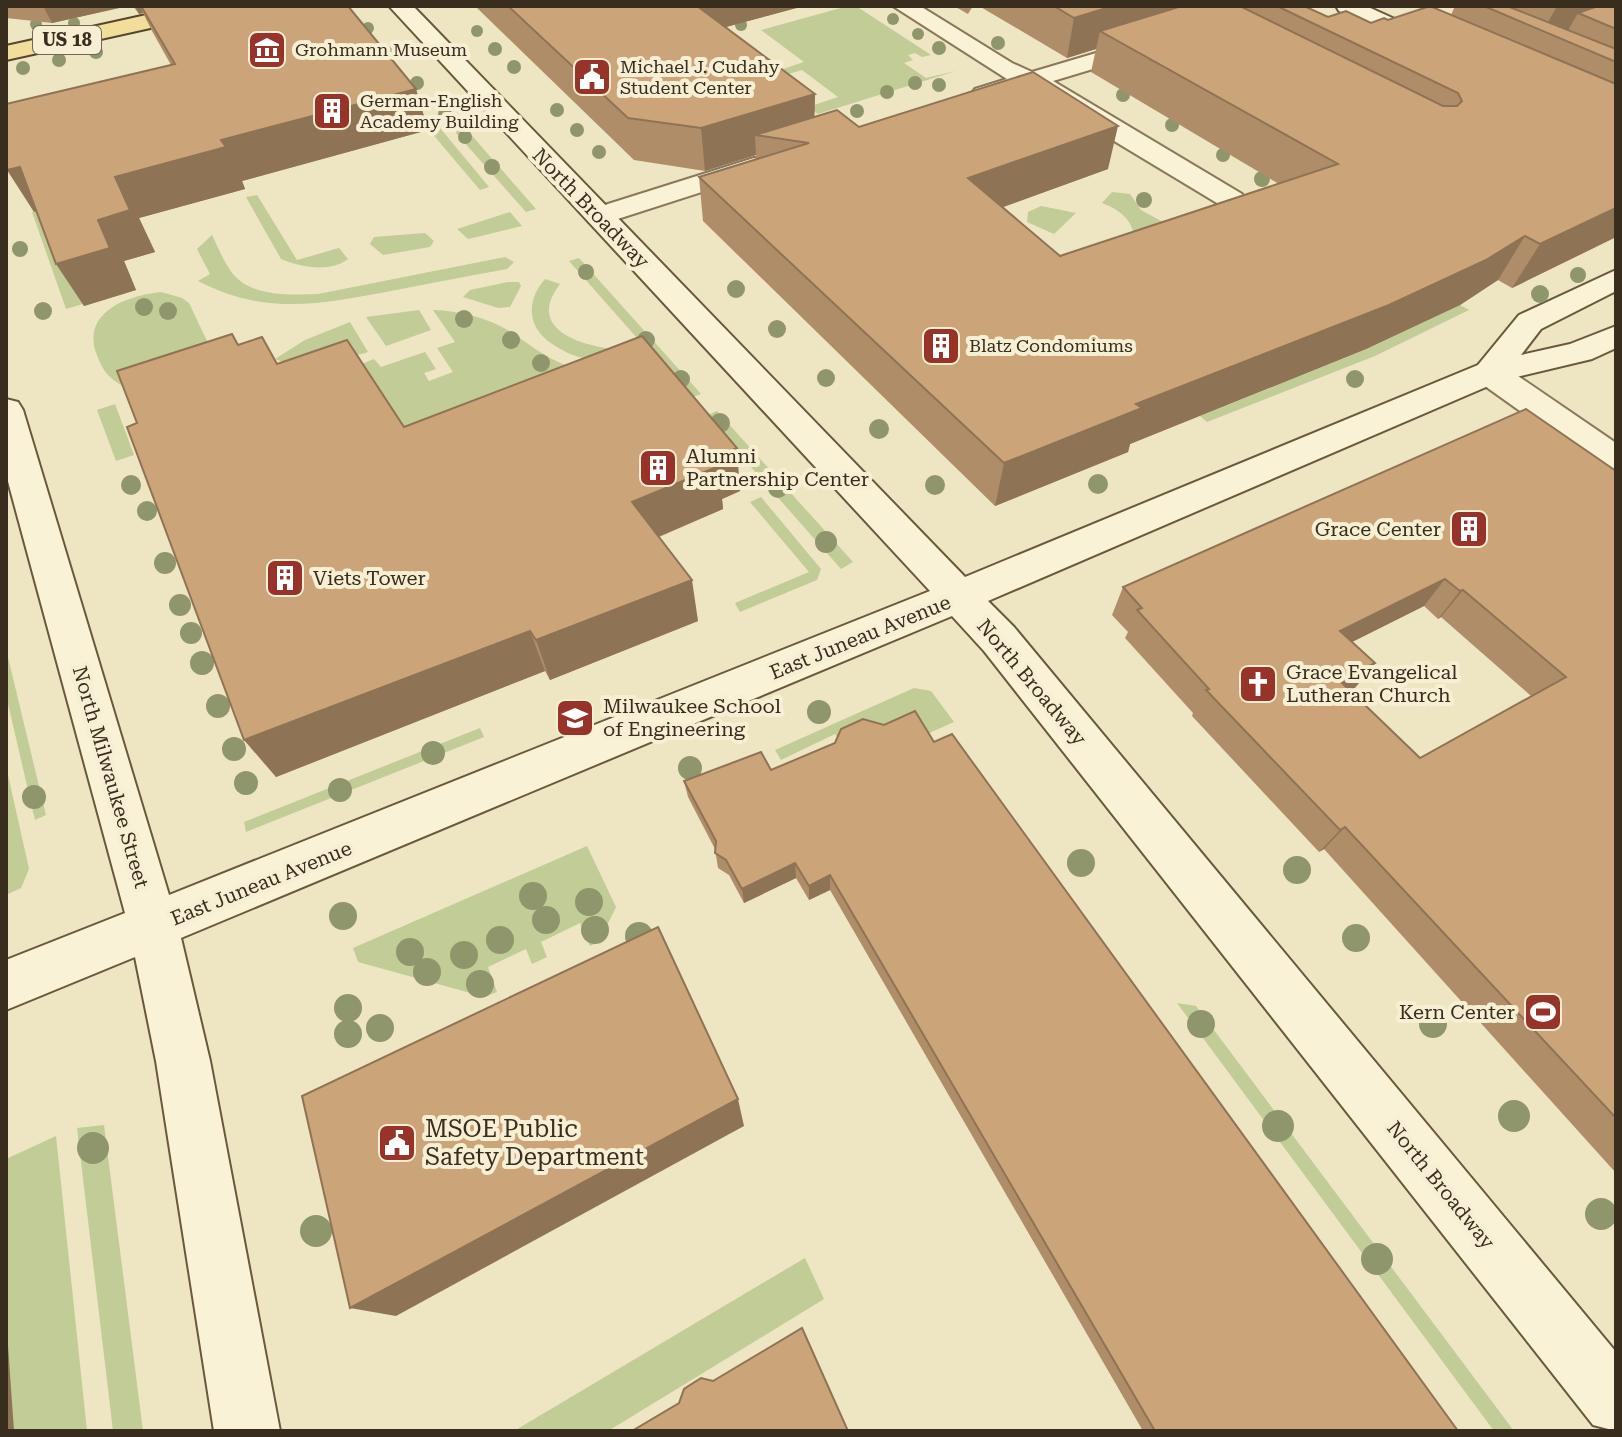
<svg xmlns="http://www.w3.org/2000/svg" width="1622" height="1437" font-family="'Roboto Serif',serif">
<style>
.green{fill:#c1cc97}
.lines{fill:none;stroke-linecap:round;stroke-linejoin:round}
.street-casing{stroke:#89775a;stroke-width:4}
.secondary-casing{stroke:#6a583d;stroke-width:4}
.primary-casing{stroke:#56452e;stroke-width:4}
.street{fill:#f9f2d7;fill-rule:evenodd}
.secondary{fill:#f9f2d7;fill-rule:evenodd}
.primary{fill:#f1de9b;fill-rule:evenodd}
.tree{fill:#90966c}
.wall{fill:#af8d68;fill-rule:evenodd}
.shaded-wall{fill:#8f7355}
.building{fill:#cca479;stroke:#8f7355;stroke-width:2;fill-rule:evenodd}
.labels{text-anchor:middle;stroke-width:8;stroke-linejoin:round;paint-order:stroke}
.shield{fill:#f6efd3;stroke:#726754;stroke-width:2}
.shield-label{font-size:18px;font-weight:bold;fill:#392d1e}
.far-poi-label{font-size:18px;fill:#392d1e;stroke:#f6efd3;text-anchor:start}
.street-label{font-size:20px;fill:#392d1e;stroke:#f6efd3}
.poi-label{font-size:20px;fill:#392d1e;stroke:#f6efd3;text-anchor:start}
.near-poi-label{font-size:24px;fill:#392d1e;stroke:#f6efd3;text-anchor:start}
</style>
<rect width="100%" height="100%" fill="#eee5c3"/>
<g class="green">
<path d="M 848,6 L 856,6 L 931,55 L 922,57 L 915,53 L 908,55 L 913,60 L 904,63 L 926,78 L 956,71 L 818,114 L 808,107 L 838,97 L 802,70 L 771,79 L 768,67 L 777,64 L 783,69 L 804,62 L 761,30 Z"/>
<path d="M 459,127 L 467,130 L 536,209 L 526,212 L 456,133 Z"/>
<path d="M 440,128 L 489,187 L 480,190 L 430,131 Z"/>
<path d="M 1112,192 L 1130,194 L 1141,210 L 1172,227 L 1134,238 C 1133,219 1118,209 1102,203 Z"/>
<path d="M 257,195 L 297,260 L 339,248 L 348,259 C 330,273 301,267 281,259 L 246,197 Z"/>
<path d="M 1041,206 L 1076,213 L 1054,234 L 1027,222 L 1028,212 Z"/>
<path d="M 47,208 L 83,304 L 66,309 L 32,212 Z"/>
<path d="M 510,212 L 522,226 L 468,239 L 457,229 Z"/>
<path d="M 425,233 L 434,241 L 430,247 L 383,255 L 370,244 L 374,237 Z"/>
<path d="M 212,235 C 218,247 224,263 233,274 C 252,297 291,295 318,294 L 505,257 L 514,262 L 507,269 C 469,276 430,283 391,291 C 321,304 265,316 198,281 L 210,274 L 197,249 Z"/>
<path d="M 579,258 L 701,394 L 690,398 L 569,261 Z"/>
<path d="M 545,279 L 560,284 C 523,332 588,348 624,350 C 612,352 599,357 587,358 C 577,358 565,352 557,347 C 528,331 524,303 545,279 Z"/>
<path d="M 508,282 L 519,282 L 521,286 L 510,307 L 498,308 L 463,297 L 470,290 Z"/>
<path d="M 161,292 L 182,298 L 189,303 L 216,360 L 125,387 C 110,379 103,372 97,355 C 81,313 125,296 161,292 Z"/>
<path d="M 1460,305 L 1469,310 L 1375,356 L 1207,422 L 1200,416 L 1366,349 Z"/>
<path d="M 419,310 L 431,330 L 386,346 L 366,317 Z"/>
<path d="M 433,310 C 462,311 493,319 517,336 C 538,351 553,362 577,369 L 422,470 L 354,367 L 374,359 L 381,367 L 425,352 L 436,369 L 424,373 L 429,381 L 453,372 L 437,348 L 455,342 Z"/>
<path d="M 350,322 L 368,352 C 345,359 297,369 275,359 L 305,340 Z"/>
<path d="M 115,404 L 134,455 L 116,461 L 97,410 Z"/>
<path d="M 717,411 L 853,562 L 841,569 L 706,416 Z"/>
<path d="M 761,497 L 821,569 L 817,580 L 740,612 L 735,603 L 809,572 L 750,502 Z"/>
<path d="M 6,649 L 46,815 L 35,820 L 6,695 Z"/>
<path d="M 914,688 L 931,691 L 954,722 L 918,738 L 843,745 L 835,734 L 781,760 L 775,750 Z"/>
<path d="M 480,728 L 484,737 L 246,832 L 244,822 Z"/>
<path d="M 6,766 L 29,869 L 21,888 L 6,895 Z"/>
<path d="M 587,846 L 616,907 L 599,942 L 590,946 L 580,923 L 541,942 L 547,957 L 532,964 L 526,949 L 488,967 L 497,992 L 485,997 L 358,962 L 353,948 Z"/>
<path d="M 1177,1003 L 1196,1006 L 1514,1431 L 1494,1431 Z"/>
<path d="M 104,1125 L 143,1431 L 113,1431 L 77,1128 Z"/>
<path d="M 56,1136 L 87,1431 L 13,1431 L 6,1326 L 6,1159 Z"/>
<path d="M 805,1258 L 824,1299 L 608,1431 L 514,1431 Z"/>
</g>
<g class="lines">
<g class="street-casing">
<g id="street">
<path d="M 893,6 L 920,6 L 1012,63 L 1032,72 L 1140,40 L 1156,40 L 1160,45 L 1156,50 L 1053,81 L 1242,194 L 1246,200 L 1242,206 L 1232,209 L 1222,206 L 1028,89 L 984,102 L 975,99 L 971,94 L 975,89 L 1007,79 Z"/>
<path d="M 754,158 L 764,160 L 768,166 L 764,172 L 599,225 L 589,222 L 584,216 L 589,210 Z"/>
<path d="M 1490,362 L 1502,365 L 1616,443 L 1616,473 L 1603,470 L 1478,381 L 1473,373 L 1478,365 Z"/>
</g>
</g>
<g class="secondary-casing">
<g id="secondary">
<path d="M 389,6 L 413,6 L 965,577 L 1478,365 L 1519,315 L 1616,270 L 1616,291 L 1541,329 L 1521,355 L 1570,344 L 1616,326 L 1616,348 L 1592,359 L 1500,381 L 988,601 L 1014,627 L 1616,1352 L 1616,1431 L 1593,1425 L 984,651 L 952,616 L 181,938 L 210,1061 L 280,1431 L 214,1431 L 156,1061 L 135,957 L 6,1010 L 6,960 L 125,913 L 6,474 L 6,399 L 18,402 L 23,410 L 169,895 L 930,591 Z"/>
<path d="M 1336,6 L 1366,6 L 1441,40 L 1445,45 L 1441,50 L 1425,50 L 1339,11 Z"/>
</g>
</g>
<g class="primary-casing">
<path id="primary" d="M 187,6 L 229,6 L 226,11 L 218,13 L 6,60 L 6,46 Z"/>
</g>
<use href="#street" class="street"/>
<use href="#secondary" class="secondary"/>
<use href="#primary" class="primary"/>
</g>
<g class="tree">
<circle cx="893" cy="19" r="6"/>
<circle cx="74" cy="23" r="6"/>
<circle cx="36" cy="24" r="6"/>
<circle cx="741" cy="25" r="6"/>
<circle cx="368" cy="28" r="6"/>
<circle cx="477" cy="31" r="6"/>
<circle cx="918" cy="34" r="6"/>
<circle cx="998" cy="43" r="7"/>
<circle cx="939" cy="48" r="7"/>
<circle cx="495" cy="49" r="7"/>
<circle cx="96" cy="52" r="7"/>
<circle cx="390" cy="53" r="7"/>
<circle cx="59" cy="60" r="7"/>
<circle cx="514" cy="67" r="7"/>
<circle cx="23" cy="68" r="7"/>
<circle cx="417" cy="83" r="7"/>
<circle cx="915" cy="83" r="7"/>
<circle cx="939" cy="85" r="7"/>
<circle cx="887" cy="92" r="7"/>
<circle cx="1123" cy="95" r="7"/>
<circle cx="557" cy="110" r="7"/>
<circle cx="857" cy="111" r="7"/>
<circle cx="445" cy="114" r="7"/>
<circle cx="1172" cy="125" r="7"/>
<circle cx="577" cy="130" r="7"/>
<circle cx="465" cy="137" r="7"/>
<circle cx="599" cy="152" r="7"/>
<circle cx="1223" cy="155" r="7"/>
<circle cx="492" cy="167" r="8"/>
<circle cx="1262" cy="179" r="8"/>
<circle cx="1144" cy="200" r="8"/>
<circle cx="20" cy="249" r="8"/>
<circle cx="586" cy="272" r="8"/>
<circle cx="1578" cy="275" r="8"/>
<circle cx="736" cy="289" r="9"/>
<circle cx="1540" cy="294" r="9"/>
<circle cx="144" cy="307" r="9"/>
<circle cx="43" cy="311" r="9"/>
<circle cx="168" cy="311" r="9"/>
<circle cx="464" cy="319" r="9"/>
<circle cx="777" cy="329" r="9"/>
<circle cx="511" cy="340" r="9"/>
<circle cx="646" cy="340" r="9"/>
<circle cx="541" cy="363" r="9"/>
<circle cx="826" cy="378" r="9"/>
<circle cx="681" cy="379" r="9"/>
<circle cx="1355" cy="379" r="9"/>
<circle cx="720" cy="423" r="10"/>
<circle cx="879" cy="429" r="10"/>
<circle cx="1098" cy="484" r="10"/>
<circle cx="131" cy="485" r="10"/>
<circle cx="935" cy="485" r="10"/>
<circle cx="778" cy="488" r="10"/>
<circle cx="147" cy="511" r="10"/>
<circle cx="826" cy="542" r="11"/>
<circle cx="165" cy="563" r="11"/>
<circle cx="180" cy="605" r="11"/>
<circle cx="191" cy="633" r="11"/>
<circle cx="202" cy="663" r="12"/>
<circle cx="218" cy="706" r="12"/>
<circle cx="819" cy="712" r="12"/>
<circle cx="234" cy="749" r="12"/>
<circle cx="433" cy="753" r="12"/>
<circle cx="690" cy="768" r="12"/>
<circle cx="246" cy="783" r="12"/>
<circle cx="340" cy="790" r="12"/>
<circle cx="34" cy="797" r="12"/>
<circle cx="1081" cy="863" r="14"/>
<circle cx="1297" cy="870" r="14"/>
<circle cx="533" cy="896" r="14"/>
<circle cx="589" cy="902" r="14"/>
<circle cx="343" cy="916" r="14"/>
<circle cx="546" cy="920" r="14"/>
<circle cx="595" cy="930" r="14"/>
<circle cx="639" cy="936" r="14"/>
<circle cx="1356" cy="938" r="14"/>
<circle cx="500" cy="940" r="14"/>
<circle cx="410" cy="952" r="14"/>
<circle cx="464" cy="955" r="14"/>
<circle cx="427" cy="972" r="14"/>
<circle cx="480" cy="984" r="14"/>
<circle cx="348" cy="1008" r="14"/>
<circle cx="1201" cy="1024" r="14"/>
<circle cx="1433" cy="1024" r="14"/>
<circle cx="380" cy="1028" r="14"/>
<circle cx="348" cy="1034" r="14"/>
<circle cx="1514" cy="1116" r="16"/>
<circle cx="1278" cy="1126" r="16"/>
<circle cx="93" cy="1148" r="16"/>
<circle cx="1601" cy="1214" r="16"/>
<circle cx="316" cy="1231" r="16"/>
<circle cx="1377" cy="1259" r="16"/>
</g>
<g class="wall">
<path d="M 6,6 L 128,6 L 52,23 L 6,18 Z"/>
<path d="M 133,6 L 348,6 L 416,89 L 428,130 L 242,181 L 245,189 L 139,218 L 155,252 L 124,261 L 136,290 L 84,306 L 36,211 L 34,212 L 171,65 L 152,31 L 143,13 L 139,14 Z"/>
<path d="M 475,6 L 804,6 L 726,27 L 815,94 L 814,117 L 859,127 L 1108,169 L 1002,207 L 1060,256 L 1279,184 L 1091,72 L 1096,49 L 1067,58 L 979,6 L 1304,6 L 1328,17 L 1371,23 L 1451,15 L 1455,6 L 1616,6 L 1616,237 L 1512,288 L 1498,280 L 1460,305 L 1366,349 L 1130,444 L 1128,452 L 995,506 L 703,221 L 699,177 L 756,159 L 756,155 L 705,171 L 634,160 Z"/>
<path d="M 954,6 L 973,6 L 968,14 Z"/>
<path d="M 238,345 L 404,427 L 740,491 L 722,499 L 723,509 L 659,537 L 698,621 L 550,680 L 545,671 L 276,777 Z"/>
<path d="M 1616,471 L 1616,1173 L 1324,849 L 1319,852 L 1192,716 L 1193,713 L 1125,638 L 1128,632 L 1112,615 L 1123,587 ZM 1424,606 L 1438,619 L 1441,617 L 1531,696 L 1420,758 L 1351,691 L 1354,689 L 1375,663 L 1352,642 Z"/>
<path d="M 934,742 L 1458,1431 L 1143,1431 L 830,890 L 809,900 L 796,878 L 744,903 L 729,875 L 718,868 L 715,849 L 688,797 L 684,781 L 771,770 Z"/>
</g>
<g class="shaded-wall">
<path d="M 43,6 L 128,6 L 52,23 Z"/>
<path d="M 135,6 L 140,6 L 143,13 L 139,14 Z"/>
<path d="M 687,6 L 804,6 L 689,37 Z"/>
<path d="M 1113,6 L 1219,6 L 1100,31 L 1096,49 L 1067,58 L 1074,18 Z"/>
<path d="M 1557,6 L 1616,6 L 1578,13 L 1566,34 L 1543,31 Z"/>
<path d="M 416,89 L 428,130 L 242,181 L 245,189 L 139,218 L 155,252 L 124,261 L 136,290 L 84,306 L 56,264 L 98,220 L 115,177 L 221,140 Z"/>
<path d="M 815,94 L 814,136 L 755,135 L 756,155 L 705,171 L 701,128 Z"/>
<path d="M 1118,126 L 1108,169 L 962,222 L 968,178 Z"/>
<path d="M 20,167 L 47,208 L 34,212 L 7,170 Z"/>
<path d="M 1616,208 L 1616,237 L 1512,288 L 1540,244 Z"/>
<path d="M 1525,236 L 1498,280 L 1460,305 L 1366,349 L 1130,444 L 1128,452 L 995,506 L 1004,463 L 1136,404 Z"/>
<path d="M 737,448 L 740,491 L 722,499 L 723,509 L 641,544 L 632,502 L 713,458 Z"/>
<path d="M 1445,579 L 1424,606 L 1322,657 L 1340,631 Z"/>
<path d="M 692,580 L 698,621 L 550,680 L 536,640 Z"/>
<path d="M 1463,590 L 1441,617 L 1438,619 L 1460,591 Z"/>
<path d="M 530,631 L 545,671 L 276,777 L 244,740 Z"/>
<path d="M 1375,663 L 1354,689 L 1321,707 L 1340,681 Z"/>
<path d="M 1345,827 L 1324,849 L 1319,852 L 1340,830 Z"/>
<path d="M 795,863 L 796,878 L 744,903 L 742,889 Z"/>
<path d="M 830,875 L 830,890 L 809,900 L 809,886 Z"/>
<path d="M 738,1099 L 744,1126 L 396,1316 L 350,1308 Z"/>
<path d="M 6,1317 L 14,1431 L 6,1431 Z"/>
</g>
<g class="building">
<path d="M 141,6 L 348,6 L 416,89 L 221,140 L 226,147 L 115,177 L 130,210 L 98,220 L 110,248 L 56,264 L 20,167 L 7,170 L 6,104 L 175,64 Z"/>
<path d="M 508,6 L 697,6 L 815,94 L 701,128 L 628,118 Z"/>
<path d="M 1054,6 L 1113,6 L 1074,18 Z"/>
<path d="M 1182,6 L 1240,6 L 1443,106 L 1457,106 L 1462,101 L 1458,93 L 1277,6 L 1304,6 L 1328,17 L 1346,11 L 1371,23 L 1384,18 L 1388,20 L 1430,6 L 1616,84 L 1616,208 L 1540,244 L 1525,236 L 1486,260 L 1389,305 L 1136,404 L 1142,408 L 1004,463 L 699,177 L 809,143 L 755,135 L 837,110 L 859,127 L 1033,72 L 1118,126 L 968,178 L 1060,256 L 1338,164 L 1100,31 Z"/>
<path d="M 1484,6 L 1507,6 L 1616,49 L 1616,62 Z"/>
<path d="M 1598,6 L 1616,6 L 1616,29 L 1578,13 Z"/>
<path d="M 232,334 L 238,345 L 262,337 L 277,364 L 347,340 L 404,427 L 642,336 L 737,448 L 713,458 L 719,466 L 632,502 L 692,580 L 536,640 L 530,631 L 244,740 L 127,427 L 137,423 L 117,371 Z"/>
<path d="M 1526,409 L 1616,471 L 1616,1118 L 1345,827 L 1340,830 L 1206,690 L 1209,689 L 1137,610 L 1142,608 L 1123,587 ZM 1445,579 L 1460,591 L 1463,590 L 1566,677 L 1420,758 L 1340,681 L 1375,663 L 1340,631 Z"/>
<path d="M 915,711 L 934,742 L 952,734 L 1458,1431 L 1155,1431 L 830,875 L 809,886 L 795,863 L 742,889 L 726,860 L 715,853 L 716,841 L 684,781 L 761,752 L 771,770 L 835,743 L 841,729 L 863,719 L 884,725 Z"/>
<path d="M 658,927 L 738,1099 L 350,1308 L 302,1096 Z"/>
<path d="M 802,1328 L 848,1431 L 632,1431 L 679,1403 L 684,1389 L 701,1378 L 713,1381 Z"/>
</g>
<defs>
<g id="museum-square" transform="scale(2)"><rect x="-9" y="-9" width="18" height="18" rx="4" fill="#98332a" stroke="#f6efd3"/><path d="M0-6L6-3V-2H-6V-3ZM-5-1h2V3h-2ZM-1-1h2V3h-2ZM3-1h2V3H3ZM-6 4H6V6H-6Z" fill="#fff"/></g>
<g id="civic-square" transform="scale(2)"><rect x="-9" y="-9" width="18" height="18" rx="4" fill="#98332a" stroke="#f6efd3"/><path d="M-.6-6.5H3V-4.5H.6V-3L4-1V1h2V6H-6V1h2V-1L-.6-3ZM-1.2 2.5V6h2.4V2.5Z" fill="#fff"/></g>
<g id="building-square" transform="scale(2)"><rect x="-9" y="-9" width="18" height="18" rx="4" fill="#98332a" stroke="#f6efd3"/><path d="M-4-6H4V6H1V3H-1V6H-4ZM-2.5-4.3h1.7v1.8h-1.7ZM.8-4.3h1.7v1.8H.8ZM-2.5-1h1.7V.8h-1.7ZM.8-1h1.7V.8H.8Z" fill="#fff"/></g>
<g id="church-square" transform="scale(2)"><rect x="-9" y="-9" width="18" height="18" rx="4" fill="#98332a" stroke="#f6efd3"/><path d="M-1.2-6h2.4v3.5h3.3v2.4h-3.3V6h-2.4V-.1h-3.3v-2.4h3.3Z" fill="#fff"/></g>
<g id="university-square" transform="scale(2)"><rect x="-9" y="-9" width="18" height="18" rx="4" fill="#98332a" stroke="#f6efd3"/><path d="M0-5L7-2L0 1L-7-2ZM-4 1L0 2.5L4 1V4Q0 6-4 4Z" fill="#fff"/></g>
<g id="stadium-square" transform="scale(2)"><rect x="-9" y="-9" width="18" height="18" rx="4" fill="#98332a" stroke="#f6efd3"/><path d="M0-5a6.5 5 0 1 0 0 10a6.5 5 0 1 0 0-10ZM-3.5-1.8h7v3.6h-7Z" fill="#fff"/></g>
</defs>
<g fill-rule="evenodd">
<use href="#museum-square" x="267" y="50"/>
<use href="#civic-square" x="592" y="77"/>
<use href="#building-square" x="332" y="111"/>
<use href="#building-square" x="941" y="346"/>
<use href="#building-square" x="658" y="468"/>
<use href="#building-square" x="1469" y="529"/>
<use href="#building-square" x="285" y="578"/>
<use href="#church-square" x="1258" y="684"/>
<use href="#university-square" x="575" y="718"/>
<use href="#stadium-square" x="1543" y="1012"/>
<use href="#civic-square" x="397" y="1143"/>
</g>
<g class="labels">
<rect class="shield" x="33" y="26" width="68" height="28" rx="6"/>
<g class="shield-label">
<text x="67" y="46">US 18</text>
</g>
<g class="far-poi-label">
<text x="295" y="56">Grohmann Museum</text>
<text x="620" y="73">Michael J. Cudahy<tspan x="620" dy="21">Student Center</tspan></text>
<text x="360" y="107">German-English<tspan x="360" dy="21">Academy Building</tspan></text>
<text x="969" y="352">Blatz Condomiums</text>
</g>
<g class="street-label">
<text transform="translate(591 208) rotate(46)" y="7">North Broadway</text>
<text transform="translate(860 637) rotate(-22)" y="7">East Juneau Avenue</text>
<text transform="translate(1032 682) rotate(50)" y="7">North Broadway</text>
<text transform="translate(111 777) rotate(74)" y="7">North Milwaukee Street</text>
<text transform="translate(261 883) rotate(-22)" y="7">East Juneau Avenue</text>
<text transform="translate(1441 1185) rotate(51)" y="7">North Broadway</text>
</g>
<g class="poi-label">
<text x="686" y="463">Alumni<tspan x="686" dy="23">Partnership Center</tspan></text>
<text x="1441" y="536" text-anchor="end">Grace Center</text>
<text x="313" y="585">Viets Tower</text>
<text x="1286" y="679">Grace Evangelical<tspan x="1286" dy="23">Lutheran Church</tspan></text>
<text x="603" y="713">Milwaukee School<tspan x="603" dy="23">of Engineering</tspan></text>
<text x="1515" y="1019" text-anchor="end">Kern Center</text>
</g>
<g class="near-poi-label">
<text x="425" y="1137">MSOE Public<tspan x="425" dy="28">Safety Department</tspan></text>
</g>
</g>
<rect width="1622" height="1437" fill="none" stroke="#392d1e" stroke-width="16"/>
</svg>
